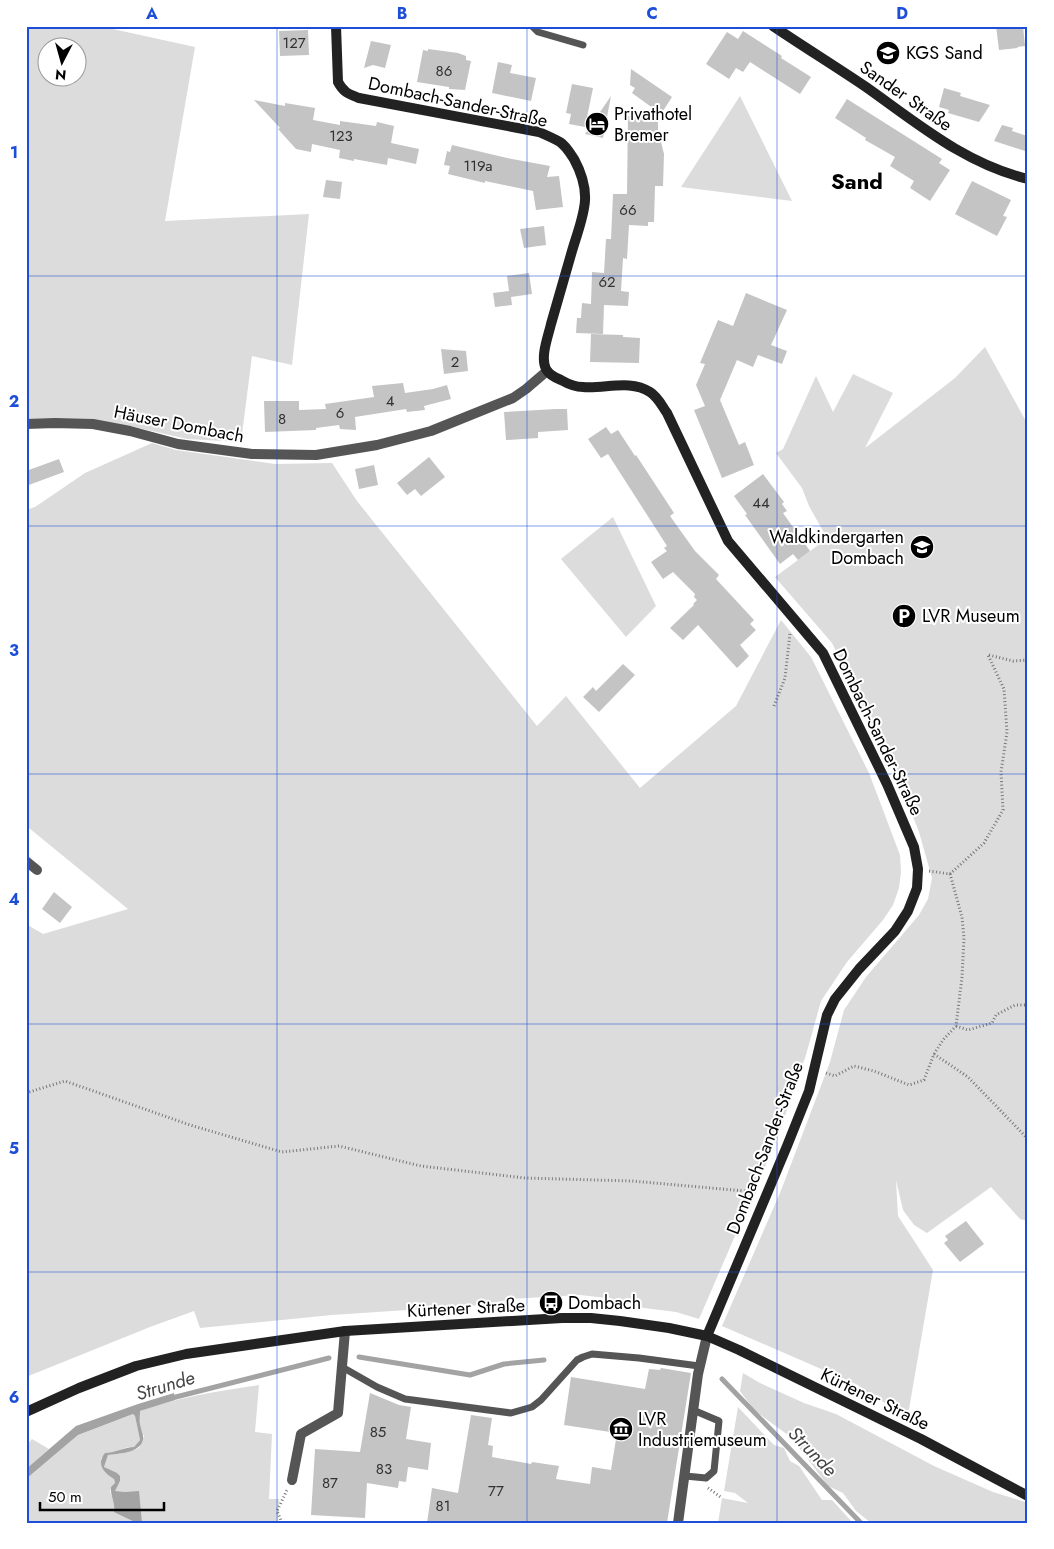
<svg xmlns="http://www.w3.org/2000/svg" width="1054" height="1549" font-family="Jost,sans-serif">
<style>
.green{fill:#dcdcdc;fill-rule:evenodd}
.water{fill:#a3a3a3}
.lines{fill:none;stroke-linecap:round;stroke-linejoin:round}
.stream{stroke:#a3a3a3;stroke-width:5}
.building{fill:#c4c4c4}
.path{stroke:#777;stroke-width:3;stroke-dasharray:1 2.5;stroke-linecap:butt}
.lane{stroke:#555;stroke-width:7}
.street{stroke:#555;stroke-width:10}
.secondary{stroke:#222;stroke-width:10}
.grid{fill:none;stroke:#1d4ed8;stroke-width:1;stroke-opacity:0.55}
.labels{text-anchor:middle;stroke-width:4;stroke-linejoin:round;paint-order:stroke}
.number-label{font-size:15px;fill:#313131}
.poi-label{font-size:18px;fill:#000;stroke:#fff;text-anchor:start}
.street-label{font-size:18px;fill:#000;stroke:#fff}
.water-label{font-size:19px;font-style:italic;fill:#444;stroke:#fff}
.district-label{font-size:22px;font-weight:bold;fill:#000;stroke:#fff}
.neatline{fill:none;stroke:#1d4ed8;stroke-width:2}
.grid-label{font-size:16px;text-anchor:middle;font-weight:bold;fill:#1d4ed8}
</style>
<rect width="100%" height="100%" fill="#fff"/>
<g class="green">
<path d="M 26,26 L 99,26 L 195,47 L 165,221 L 309,214 L 292,365 L 252,356 L 241,442 L 187,439 L 130,426 L 26,420 ZM 48,48 L 78,48 L 78,78 L 48,78 Z"/>
<path d="M 740,96 L 792,201 L 681,187 Z"/>
<path d="M 985,347 L 1028,425 L 1028,1221 L 1020,1219 L 991,1187 L 927,1233 L 914,1225 L 903,1210 L 896,1180 L 898,1216 L 933,1270 L 908,1415 L 865,1392 L 858,1385 L 722,1326 L 780,1193 L 830,1062 L 844,1010 L 866,977 L 919,915 L 928,899 L 932,878 L 919,832 L 892,764 L 832,643 L 775,577 L 821,543 L 828,540 L 809,506 L 802,488 L 776,453 L 783,449 L 816,376 L 833,412 L 853,374 L 893,393 L 865,448 L 955,378 Z"/>
<path d="M 152,443 L 176,450 L 275,464 L 332,463 L 357,501 L 537,726 L 566,696 L 640,788 L 736,706 L 781,620 L 811,657 L 869,773 L 900,855 L 901,872 L 899,888 L 893,905 L 883,920 L 847,962 L 821,1001 L 806,1055 L 777,1139 L 699,1319 L 676,1312 L 644,1308 L 607,1298 L 580,1295 L 511,1299 L 482,1305 L 332,1315 L 200,1328 L 194,1311 L 150,1327 L 26,1377 L 26,924 L 43,934 L 128,909 L 29,828 L 26,830 L 26,510 L 35,507 L 85,473 Z"/>
<path d="M 613,517 L 656,606 L 626,637 L 561,559 Z"/>
<path d="M 743,1373 L 760,1383 L 804,1403 L 836,1414 L 934,1466 L 993,1492 L 1028,1503 L 1028,1523 L 871,1523 L 856,1511 L 843,1493 L 828,1486 L 792,1438 L 754,1410 L 740,1391 Z"/>
<path d="M 259,1385 L 255,1432 L 272,1434 L 269,1499 L 279,1499 L 278,1523 L 142,1523 L 126,1492 L 114,1491 L 120,1481 L 104,1467 L 108,1455 L 119,1454 L 139,1448 L 144,1436 L 140,1427 L 140,1411 C 179,1397 219,1391 259,1385 Z"/>
<path d="M 738,1407 L 774,1445 L 784,1448 L 790,1461 L 799,1466 L 822,1500 L 832,1500 L 853,1523 L 718,1523 L 722,1498 L 748,1503 L 735,1493 L 724,1491 Z"/>
<path d="M 133,1414 L 135,1416 L 140,1440 L 134,1447 L 128,1447 L 101,1458 L 105,1472 L 114,1479 L 115,1483 L 110,1491 L 115,1507 L 137,1523 L 26,1523 L 26,1479 L 78,1435 Z"/>
<path d="M 32,1439 L 49,1449 L 26,1469 L 26,1446 Z"/>
</g>
<path class="water" d="M 174,1393 L 175,1400 L 140,1411 C 140,1417 139,1422 141,1428 C 141,1430 143,1433 143,1436 C 145,1452 120,1454 108,1455 L 104,1467 L 117,1473 L 120,1476 L 120,1481 L 115,1491 L 126,1492 L 139,1491 L 142,1523 L 137,1523 L 114,1512 C 116,1504 110,1496 111,1487 L 115,1483 L 114,1479 C 104,1473 96,1464 105,1453 C 116,1453 124,1447 134,1447 L 140,1440 L 135,1416 L 133,1414 L 78,1435 L 26,1479 L 26,1469 L 76,1426 L 138,1404 Z"/>
<g class="lines">
<g class="stream">
<path d="M 359,1357 L 470,1375 L 504,1364 L 544,1360"/>
<path d="M 722,1379 L 861,1523"/>
<path d="M 168,1399 L 329,1358"/>
</g>
</g>
<g class="building">
<path d="M 996,26 L 1023,26 L 1025,46 L 1017,47 L 1018,48 L 999,50 Z"/>
<path d="M 308,30 L 309,55 L 280,56 L 279,31 Z"/>
<path d="M 743,31 L 782,56 L 781,58 L 811,77 L 800,94 L 750,62 L 743,72 L 736,68 L 729,79 L 706,64 L 727,32 L 738,39 Z"/>
<path d="M 371,41 L 391,45 L 385,68 L 373,65 L 364,68 Z"/>
<path d="M 428,49 L 458,53 L 466,56 L 466,60 L 471,61 L 465,90 L 449,89 L 449,87 L 417,82 L 423,50 L 428,51 Z"/>
<path d="M 498,62 L 512,65 L 510,73 L 536,78 L 531,101 L 492,93 Z"/>
<path d="M 631,69 L 672,97 L 661,114 L 632,93 L 635,88 L 630,85 Z"/>
<path d="M 572,84 L 593,88 L 585,127 L 569,124 L 571,114 L 566,113 Z"/>
<path d="M 944,88 L 961,93 L 960,96 L 990,105 L 979,122 L 948,113 L 949,110 L 939,107 Z"/>
<path d="M 611,96 L 603,138 L 585,134 Z"/>
<path d="M 847,99 L 942,159 L 939,163 L 950,170 L 930,201 L 910,188 L 914,181 L 890,166 L 895,157 L 865,140 L 866,138 L 835,118 Z"/>
<path d="M 254,100 L 285,106 L 285,103 L 315,108 L 313,120 L 340,125 L 340,121 L 376,126 L 377,122 L 394,126 L 391,143 L 419,149 L 416,164 L 388,158 L 387,165 L 354,159 L 354,161 L 339,158 L 340,150 L 312,144 L 311,152 L 296,149 L 278,129 L 280,128 Z"/>
<path d="M 628,116 L 658,117 L 658,142 L 661,142 L 664,154 L 663,186 L 655,186 L 654,222 L 648,222 L 648,226 L 629,225 L 627,259 L 623,258 L 621,291 L 629,292 L 628,306 L 604,305 L 603,334 L 576,333 L 577,318 L 581,318 L 582,303 L 591,304 L 592,272 L 604,273 L 606,239 L 611,239 L 613,194 L 627,194 Z"/>
<path d="M 1002,125 L 1013,128 L 1012,131 L 1027,136 L 1028,152 L 994,141 Z"/>
<path d="M 452,145 L 507,158 L 550,166 L 547,177 L 559,176 L 563,207 L 536,210 L 533,191 L 485,181 L 485,183 L 448,174 L 450,166 L 444,165 L 447,151 L 450,152 Z"/>
<path d="M 326,180 L 342,182 L 340,199 L 323,197 Z"/>
<path d="M 972,181 L 1011,200 L 1003,216 L 1007,217 L 997,236 L 955,214 Z"/>
<path d="M 544,226 L 546,245 L 524,248 L 520,229 Z"/>
<path d="M 529,273 L 532,294 L 511,297 L 512,305 L 495,307 L 493,293 L 509,291 L 507,276 Z"/>
<path d="M 746,293 L 787,310 L 771,345 L 787,351 L 782,364 L 758,355 L 753,367 L 737,360 L 720,400 L 739,445 L 745,442 L 754,465 L 722,478 L 694,410 L 705,406 L 696,385 L 705,364 L 700,363 L 718,320 L 733,326 Z"/>
<path d="M 591,334 L 623,335 L 623,337 L 640,338 L 639,363 L 590,362 Z"/>
<path d="M 441,349 L 466,351 L 468,371 L 444,374 Z"/>
<path d="M 403,383 L 405,393 L 433,389 L 447,385 L 451,399 L 424,406 L 425,410 L 407,412 L 406,409 L 355,417 L 356,430 L 340,429 L 339,425 L 316,428 L 316,430 L 265,432 L 264,401 L 299,401 L 299,410 L 326,409 L 325,404 L 374,397 L 372,386 Z"/>
<path d="M 556,409 L 567,409 L 568,430 L 538,432 L 538,438 L 506,440 L 504,412 Z"/>
<path d="M 606,427 L 611,434 L 618,430 L 635,456 L 636,455 L 674,513 L 670,516 L 695,551 L 719,575 L 716,579 L 754,620 L 750,624 L 756,630 L 740,645 L 749,656 L 737,668 L 698,625 L 683,640 L 670,628 L 694,605 L 693,604 L 697,600 L 694,597 L 695,594 L 673,572 L 663,579 L 651,562 L 667,551 L 664,548 L 667,546 L 608,454 L 601,458 L 588,439 Z"/>
<path d="M 429,457 L 445,477 L 421,496 L 415,489 L 407,495 L 397,483 Z"/>
<path d="M 59,459 L 64,472 L 26,486 L 26,471 Z"/>
<path d="M 374,465 L 378,485 L 359,489 L 355,469 Z"/>
<path d="M 763,474 L 784,502 L 782,504 L 787,511 L 783,513 L 810,551 L 798,560 L 793,554 L 780,564 L 745,515 L 747,514 L 734,496 Z"/>
<path d="M 623,664 L 635,675 L 599,712 L 583,697 L 593,687 L 596,691 Z"/>
<path d="M 54,892 L 72,907 L 60,923 L 42,909 Z"/>
<path d="M 966,1221 L 984,1244 L 960,1262 L 944,1243 L 948,1240 L 945,1236 Z"/>
<path d="M 661,1368 L 691,1373 L 667,1523 L 427,1523 L 432,1488 L 458,1493 L 471,1415 L 492,1418 L 488,1445 L 493,1446 L 492,1457 L 531,1464 L 532,1462 L 559,1466 L 556,1479 L 590,1484 L 592,1467 L 611,1470 L 617,1433 L 564,1425 L 571,1377 L 645,1389 L 649,1369 L 660,1370 Z"/>
<path d="M 370,1393 L 399,1405 L 411,1407 L 406,1439 L 431,1443 L 428,1470 L 408,1467 L 406,1482 L 399,1481 L 398,1488 L 367,1483 L 365,1518 L 311,1515 L 315,1449 L 360,1452 Z"/>
</g>
<g class="lines">
<g class="path">
<path d="M 989,655 L 1013,661 L 1028,660"/>
<path d="M 774,706 L 785,678 L 790,633"/>
<path d="M 950,874 L 984,843 L 1003,810 L 1001,772 L 1007,732 L 1004,689 L 988,655"/>
<path d="M 956,1026 L 968,1030 L 992,1023 L 996,1015 L 1015,1005 L 1028,1005"/>
<path d="M 934,1054 L 968,1077 L 1028,1139"/>
<path d="M 826,1073 L 835,1076 L 854,1066 L 874,1071 L 909,1085 L 924,1080 L 934,1054 L 943,1040 L 956,1026 L 962,977 L 964,938 L 962,917 L 950,874 L 929,871"/>
<path d="M 26,1093 L 65,1081 L 190,1125 L 282,1152 L 339,1146 L 421,1166 L 525,1178 L 632,1181 L 756,1192"/>
<path d="M 708,1488 L 722,1498"/>
<path d="M 282,1523 L 277,1511 L 287,1490"/>
</g>
<g class="lane">
<path d="M 532,26 L 538,32 L 583,45"/>
<path d="M 342,1367 L 377,1387 L 405,1399 L 511,1413 L 532,1407 L 541,1400 L 577,1360 L 583,1357 L 592,1354 L 639,1358 L 699,1366"/>
<path d="M 685,1476 L 706,1478 L 714,1471 L 719,1421 L 693,1410"/>
</g>
<g class="street">
<path d="M 26,424 L 55,423 L 93,424 L 130,431 L 178,444 L 252,454 L 316,455 L 377,445 L 431,431 L 513,398 L 526,389 L 547,371"/>
<path d="M 26,861 L 37,870"/>
<path d="M 292,1480 L 301,1434 L 338,1413 L 345,1331"/>
<path d="M 678,1523 L 698,1374 L 707,1336"/>
</g>
<g class="secondary">
<path d="M 336,26 L 338,82 C 344,93 349,94 359,98 L 539,132 C 546,135 553,138 560,142 C 566,146 570,153 574,159 C 594,196 583,214 572,251 C 565,275 558,300 551,324 C 548,337 540,357 546,369 C 549,375 556,378 561,380 C 568,384 575,387 583,387 C 605,389 630,379 650,392 C 658,397 662,406 667,413 L 728,541 L 823,653 L 887,784 L 914,847 L 918,869 L 917,888 L 908,911 L 895,931 L 859,969 L 835,999 L 827,1015 L 809,1091 L 787,1146 L 707,1336"/>
<path d="M 773,26 C 804,47 835,66 866,87 C 917,123 965,164 1028,179"/>
<path d="M 26,1412 L 79,1388 L 136,1366 L 186,1354 L 345,1331 L 562,1318 L 591,1318 L 620,1321 L 669,1328 L 707,1336 L 739,1350 L 921,1439 L 1028,1496"/>
</g>
</g>
<path class="grid" d="M 277,26 L 277,1523M 527,26 L 527,1523M 777,26 L 777,1523M 26,276 L 1028,276M 26,526 L 1028,526M 26,774 L 1028,774M 26,1024 L 1028,1024M 26,1272 L 1028,1272"/>
<defs>
<g id="school-disc" transform="scale(1.25)"><circle r="9.5" fill="#000" stroke="#fff"/><path d="M0-5L7-2L0 1L-7-2ZM-4 1L0 2.5L4 1V4Q0 6-4 4Z" fill="#fff"/></g>
<g id="hotel-disc" transform="scale(1.25)"><circle r="9.5" fill="#000" stroke="#fff"/><path d="M-6-4.5h1.5V1H6V5H4.5V3h-9V5H-6ZM-4 0a1.8 1.8 0 1 1 3.6 0ZM.5 0V-2.5h3Q6-2.5 6 0Z" fill="#fff"/></g>
<g id="parking-disc" transform="scale(1.25)"><circle r="9.5" fill="#000" stroke="#fff"/><path d="M-3.5-5.5H1a3.5 3.5 0 0 1 0 7H-1V5.5H-3.5ZM-1-3.4V-.6H.8a1.4 1.4 0 0 0 0-2.8Z" fill="#fff"/></g>
<g id="bus-disc" transform="scale(1.25)"><circle r="9.5" fill="#000" stroke="#fff"/><path d="M-5-6H5V4H4V6H2V4H-2V6H-4V4H-5ZM-3.5-4V0h7V-4ZM-3.5 1.2v1.5H-2V1.2ZM2 1.2v1.5H3.5V1.2Z" fill="#fff"/></g>
<g id="museum-disc" transform="scale(1.25)"><circle r="9.5" fill="#000" stroke="#fff"/><path d="M0-6L6-3V-2H-6V-3ZM-5-1h2V3h-2ZM-1-1h2V3h-2ZM3-1h2V3H3ZM-6 4H6V6H-6Z" fill="#fff"/></g>
</defs>
<g fill-rule="evenodd">
<use href="#school-disc" x="888" y="53"/>
<use href="#hotel-disc" x="597" y="124"/>
<use href="#school-disc" x="922" y="547"/>
<use href="#parking-disc" x="904" y="616"/>
<use href="#bus-disc" x="551" y="1303"/>
<use href="#museum-disc" x="621" y="1429"/>
</g>
<g class="labels">
<g class="number-label">
<text x="294" y="48">127</text>
<text x="444" y="76">86</text>
<text x="341" y="141">123</text>
<text x="478" y="171">119a</text>
<text x="628" y="215">66</text>
<text x="607" y="287">62</text>
<text x="455" y="367">2</text>
<text x="390" y="406">4</text>
<text x="340" y="418">6</text>
<text x="282" y="424">8</text>
<text x="761" y="508">44</text>
<text x="378" y="1437">85</text>
<text x="384" y="1474">83</text>
<text x="330" y="1488">87</text>
<text x="496" y="1496">77</text>
<text x="443" y="1511">81</text>
</g>
<g class="poi-label">
<text x="906" y="59">KGS Sand</text>
<text x="614" y="120">Privathotel<tspan x="614" dy="21">Bremer</tspan></text>
<text x="904" y="543" text-anchor="end">Waldkindergarten<tspan x="904" dy="21">Dombach</tspan></text>
<text x="922" y="622">LVR Museum</text>
<text x="568" y="1309">Dombach</text>
<text x="638" y="1425">LVR<tspan x="638" dy="21">Industriemuseum</tspan></text>
</g>
<g class="street-label">
<text transform="translate(906 96) rotate(35)" y="6">Sander Straße</text>
<text transform="translate(458 102) rotate(12)" y="6">Dombach-Sander-Straße</text>
<text transform="translate(179 424) rotate(11)" y="6">Häuser Dombach</text>
<text transform="translate(878 732) rotate(64)" y="6">Dombach-Sander-Straße</text>
<text transform="translate(765 1148) rotate(-69)" y="6">Dombach-Sander-Straße</text>
<text transform="translate(466 1308) rotate(-3)" y="6">Kürtener Straße</text>
<text transform="translate(875 1399) rotate(26)" y="6">Kürtener Straße</text>
</g>
<g class="water-label">
<text transform="translate(165 1385) rotate(-17)" y="7">Strunde</text>
<text transform="translate(813 1451) rotate(46)" y="7">Strunde</text>
</g>
<g class="district-label">
<text x="857" y="189">Sand</text>
</g>
</g>
<rect width="1054" height="1549" fill="none" stroke="#ffffff" stroke-width="55"/>
<g transform="translate(62 62) rotate(186)"><circle r="24" fill="#ffffff" stroke="#999999"/>
<path d="M0-4L9 19L0 12L-9 19Z" fill="#000000"/>
<text y="-8" font-size="14" font-weight="bold" text-anchor="middle" fill="#000000">N</text>
</g>
<path d="M40 1502v8h124v-8" fill="none" stroke="#000000" stroke-width="2.5"/>
<text x="48" y="1502" font-size="15" fill="#000000" stroke="#ffffff" stroke-width="4" paint-order="stroke">50 m</text>
<rect x="28" y="28" width="998" height="1494" class="neatline"/>
<g class="grid-label">
<text x="152" y="19">A</text>
<text x="402" y="19">B</text>
<text x="652" y="19">C</text>
<text x="902" y="19">D</text>
<text x="14" y="158">1</text>
<text x="14" y="407">2</text>
<text x="14" y="656">3</text>
<text x="14" y="905">4</text>
<text x="14" y="1154">5</text>
<text x="14" y="1403">6</text>
</g>
</svg>
